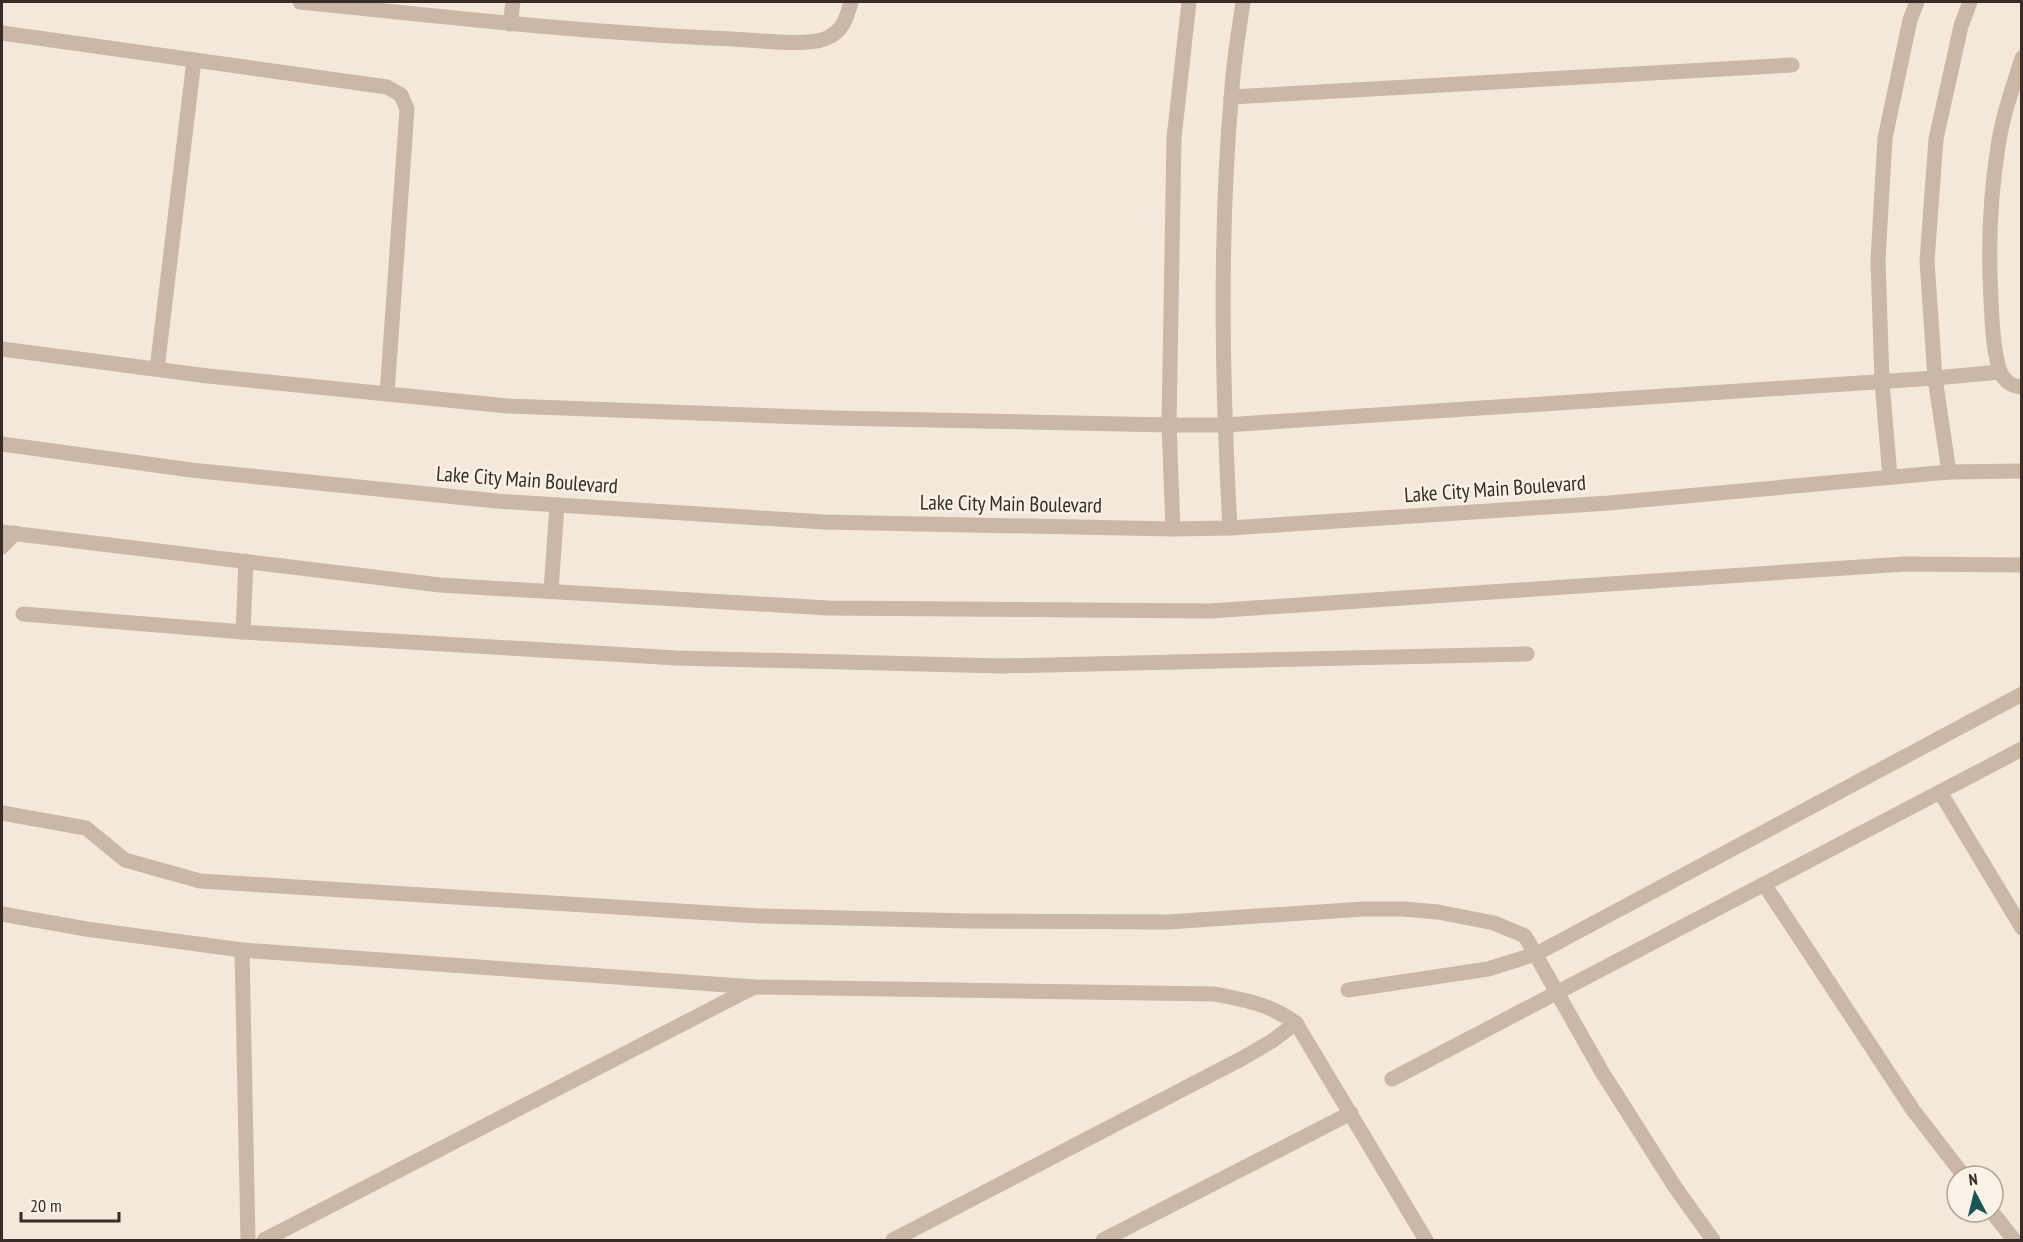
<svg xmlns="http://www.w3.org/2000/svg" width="2023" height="1242" font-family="'PT Sans Narrow',sans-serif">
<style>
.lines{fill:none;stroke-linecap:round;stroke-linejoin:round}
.service{stroke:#cbb7a6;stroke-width:15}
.minor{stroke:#cbb7a6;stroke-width:15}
.tertiary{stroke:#cbb7a6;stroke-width:15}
.labels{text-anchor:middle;stroke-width:5;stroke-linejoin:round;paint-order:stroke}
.street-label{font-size:21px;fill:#372c27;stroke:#faf2e7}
</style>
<rect width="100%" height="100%" fill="#f3e8da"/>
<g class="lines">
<g class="service">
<path d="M 2,33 L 387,87 L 401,95 L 407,109 L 387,394"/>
<path d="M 1231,97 L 1792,65"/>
<path d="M 157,369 L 194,60"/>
<path d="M 2000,372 C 1993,348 1992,323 1991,299 C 1988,248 1990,197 1998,147 C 2002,117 2013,87 2022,58"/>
<path d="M 1935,378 L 2000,372 C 2005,381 2010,386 2022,387"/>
<path d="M 23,614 L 243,632 L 246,561"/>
<path d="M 243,632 L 677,658 L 1001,666 L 1527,654"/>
</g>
<g class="minor">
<path d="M 300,2 C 444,17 587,33 732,39 C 755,40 808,47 827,38 C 843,31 847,17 851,2"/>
<path d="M 510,24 L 513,2"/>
<path d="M 2,349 L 208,376 L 507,406 L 833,418 L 1169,425 L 1225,425 L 1935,378"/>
<path d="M 1949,472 L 1935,378 L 1927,261 L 1936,139 L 1961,26 L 1970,2"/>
<path d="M 1890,477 L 1882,382 L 1878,260 L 1885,138 L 1910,20 L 1917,2"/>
<path d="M 1230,528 C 1222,382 1219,234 1232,87 C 1234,59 1239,30 1243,2"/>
<path d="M 1173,529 L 1169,425 L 1174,138 L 1189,2"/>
<path d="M 2,547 L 15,533"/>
<path d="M 1940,792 L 2022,928"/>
<path d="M 2,813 L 86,828 L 125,860 L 200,881 L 759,916 L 969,921 L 1168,922 L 1364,909 L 1404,909 L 1438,912 L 1494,923 L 1525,936 L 1602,1072 L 1675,1187 L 1713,1240"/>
<path d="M 1764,884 L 1913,1110 L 1964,1176"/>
<path d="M 2,914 L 86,929 L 242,950 L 755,987 L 1214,994 C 1246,1000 1269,1004 1296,1023 L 1426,1240"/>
<path d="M 242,950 L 248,1240"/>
<path d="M 1348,990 L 1488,969 L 1536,954 L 2022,694"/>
<path d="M 1392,1079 L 2022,749"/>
<path d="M 1992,1212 L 2014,1240"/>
<path d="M 264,1240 L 754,987"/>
<path d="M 893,1240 L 1243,1058 L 1272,1041 L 1296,1023"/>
<path d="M 1103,1240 L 1351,1113"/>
</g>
<g class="tertiary">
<path d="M 2,444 L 191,470 L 496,501 L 824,522 L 1173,529 L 1230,528 L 1609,503 L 1949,472 L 2022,471"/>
<path d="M 2,532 L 440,585 L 828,608 L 1210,611 L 1905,564 L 2022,565"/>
<path d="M 551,591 L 557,505"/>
</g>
</g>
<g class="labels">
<g class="street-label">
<text transform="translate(527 480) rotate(4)" y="7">Lake City Main Boulevard</text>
<text transform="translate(1495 489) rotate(-4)" y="7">Lake City Main Boulevard</text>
<text transform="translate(1011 504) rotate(1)" y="7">Lake City Main Boulevard</text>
</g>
</g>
<rect width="2023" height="1242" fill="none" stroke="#372c27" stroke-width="6"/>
<g transform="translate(1975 1194) rotate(353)"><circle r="28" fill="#faf2e7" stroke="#aca39a" stroke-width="1.5"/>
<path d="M0-4.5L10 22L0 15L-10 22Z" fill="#1b555a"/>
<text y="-9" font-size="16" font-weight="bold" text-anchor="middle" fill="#372c27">N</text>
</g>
<path d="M21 1212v9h98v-9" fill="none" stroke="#372c27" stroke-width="3"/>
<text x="30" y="1212" font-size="18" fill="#372c27" stroke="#faf2e7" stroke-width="4.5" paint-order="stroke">20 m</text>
</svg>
